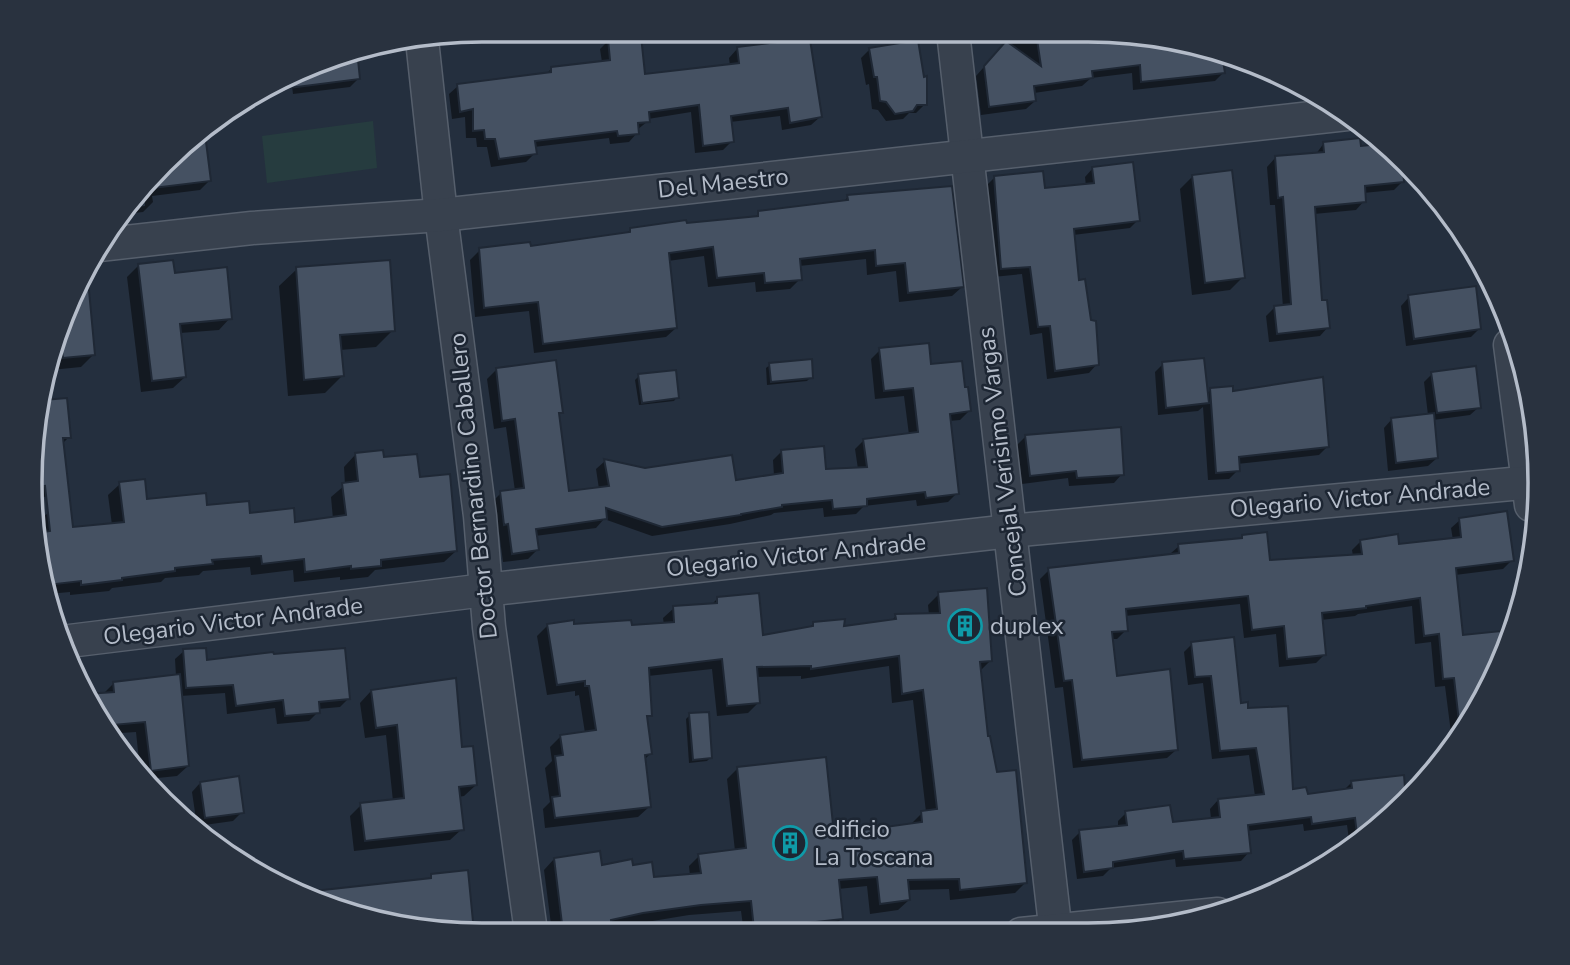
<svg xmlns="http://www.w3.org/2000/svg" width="1570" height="965" font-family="'Nunito Sans',sans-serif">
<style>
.green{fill:#263c3f}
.shadow{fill:#0007}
.building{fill:#455162;stroke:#1f2835;stroke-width:2}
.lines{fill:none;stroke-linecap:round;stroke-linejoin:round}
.minor-casing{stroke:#565f6c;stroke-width:35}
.minor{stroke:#38414e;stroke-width:32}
.labels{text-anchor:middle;stroke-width:5;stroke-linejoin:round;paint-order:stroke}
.street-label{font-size:24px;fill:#b4bcc9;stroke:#1d2633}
.poi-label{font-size:24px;fill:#b4bcc9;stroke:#1d2633;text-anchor:start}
.rim{fill:none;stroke:#b4bcc9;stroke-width:3.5}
</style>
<rect width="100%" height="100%" fill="#242f3e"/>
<path class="green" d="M 373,121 L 377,168 L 267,183 L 262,136 Z"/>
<g class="shadow">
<path d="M 1014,33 L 1130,33 L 1131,40 L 1157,37 L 1220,53 L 1223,73 L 1215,81 L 1133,90 L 1132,73 L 1091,78 L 1082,86 L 1034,93 L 1035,101 L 1026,109 L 981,115 L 976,76 Z"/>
<path d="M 609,40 L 643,76 L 730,66 L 729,58 L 737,49 L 773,44 L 778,40 L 820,117 L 811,125 L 782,130 L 780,116 L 730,122 L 732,141 L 723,150 L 695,153 L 691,112 L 648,119 L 648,121 L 637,130 L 637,133 L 629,142 L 610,144 L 609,138 L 534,147 L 535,153 L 526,162 L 491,167 L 487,147 L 477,147 L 476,138 L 466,138 L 465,117 L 452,119 L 449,94 L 458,86 L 546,74 L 552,68 L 602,62 L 600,49 Z"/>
<path d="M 870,49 L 925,104 L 916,113 L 909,113 L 903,119 L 886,121 L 878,110 L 872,109 L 869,84 L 866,85 L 861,58 Z"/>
<path d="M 355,51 L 358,79 L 350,87 L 293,94 L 291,78 L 337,54 Z"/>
<path d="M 242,105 L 229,120 L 207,123 Z"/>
<path d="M 203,128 L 209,181 L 200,190 L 152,196 L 153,202 L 143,212 L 125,214 L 128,208 L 145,206 L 145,202 L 132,204 Z"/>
<path d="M 1324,143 L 1360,148 L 1383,146 L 1406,172 L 1402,173 L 1402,182 L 1394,190 L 1363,193 L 1364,201 L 1356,210 L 1314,214 L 1321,302 L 1328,327 L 1320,336 L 1269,342 L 1266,316 L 1274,308 L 1283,307 L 1275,205 L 1270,205 L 1267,167 L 1275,158 L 1316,154 Z"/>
<path d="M 1093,168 L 1138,220 L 1130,228 L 1073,235 L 1077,282 L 1097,364 L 1089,373 L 1047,379 L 1042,333 L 1030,335 L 1022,274 L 993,277 L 986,186 L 994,178 L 1043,190 L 1086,186 L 1085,177 Z"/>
<path d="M 1193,176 L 1243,277 L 1230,290 L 1192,295 L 1180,189 Z"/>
<path d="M 848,197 L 962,287 L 952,296 L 899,302 L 896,271 L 867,275 L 866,259 L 799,266 L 800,279 L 790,289 L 756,292 L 755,282 L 708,287 L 704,256 L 668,261 L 676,328 L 666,337 L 534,353 L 529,311 L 475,317 L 470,260 L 480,250 L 529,248 L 626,234 L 630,230 L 754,218 L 759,213 L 843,202 Z"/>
<path d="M 139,265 L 173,275 L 230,318 L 219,330 L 180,333 L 185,377 L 173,388 L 141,392 L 127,277 Z"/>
<path d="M 297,269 L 393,330 L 376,347 L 340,350 L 342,376 L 325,393 L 288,396 L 279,286 Z"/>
<path d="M 75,295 L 94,354 L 81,367 L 51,370 L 49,364 L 54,337 Z"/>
<path d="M 1409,297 L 1480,328 L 1471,337 L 1406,346 L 1401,306 Z"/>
<path d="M 880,350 L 930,366 L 969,411 L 960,420 L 949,421 L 957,493 L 948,502 L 917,506 L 916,500 L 864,506 L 856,514 L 824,517 L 823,508 L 774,513 L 771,515 L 730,524 L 652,536 L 604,519 L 596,528 L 535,536 L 537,550 L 528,559 L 503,562 L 499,532 L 496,533 L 492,502 L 501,493 L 515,491 L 506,427 L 494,429 L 487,379 L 496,370 L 561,412 L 558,416 L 567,493 L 599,489 L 596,469 L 605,461 L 645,470 L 734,482 L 774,476 L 773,460 L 782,451 L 825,471 L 858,469 L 855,449 L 864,440 L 909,435 L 904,396 L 875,399 L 871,359 Z"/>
<path d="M 1163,364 L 1206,394 L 1211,390 L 1232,393 L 1327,447 L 1319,455 L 1237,464 L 1238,470 L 1229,479 L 1208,480 L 1203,407 L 1198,411 L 1158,415 L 1155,372 Z"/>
<path d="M 770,365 L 811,377 L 807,381 L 767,385 L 766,368 Z"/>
<path d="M 1432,374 L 1479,407 L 1470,415 L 1433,420 L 1437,458 L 1428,466 L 1388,471 L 1384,428 L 1392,419 L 1428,415 L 1424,382 Z"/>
<path d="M 639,376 L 677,397 L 674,401 L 639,405 L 635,380 Z"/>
<path d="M 43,402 L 69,437 L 62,444 L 53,496 L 32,498 L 30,482 Z"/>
<path d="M 1026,436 L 1122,474 L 1114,483 L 1069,486 L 1068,478 L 1022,484 L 1017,445 Z"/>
<path d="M 355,455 L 382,459 L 418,479 L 456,551 L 444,562 L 375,570 L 368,577 L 340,580 L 340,577 L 294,582 L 293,570 L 251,575 L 250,567 L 203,571 L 199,575 L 165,578 L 161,582 L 112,588 L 109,591 L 70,595 L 70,592 L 48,594 L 37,523 L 49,512 L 71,529 L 112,525 L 108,495 L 120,484 L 145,500 L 206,506 L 294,523 L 333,519 L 331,497 L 345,485 L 344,467 Z"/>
<path d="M 1460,520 L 1512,560 L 1503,569 L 1455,575 L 1462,637 L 1499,633 L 1501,648 L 1459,732 L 1451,733 L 1445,686 L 1435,687 L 1431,642 L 1415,644 L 1412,606 L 1358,614 L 1355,616 L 1321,620 L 1325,654 L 1316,663 L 1279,667 L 1276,634 L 1244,638 L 1240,604 L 1125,616 L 1126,630 L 1117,639 L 1111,639 L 1116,678 L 1176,750 L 1167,758 L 1073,768 L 1063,687 L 1055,688 L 1040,579 L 1049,570 L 1170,554 L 1179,546 L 1239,540 L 1242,537 L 1268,562 L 1353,556 L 1352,550 L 1360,542 L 1398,545 L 1453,540 L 1451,528 Z"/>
<path d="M 939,594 L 991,660 L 980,671 L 986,738 L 1026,882 L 1015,893 L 950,900 L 949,889 L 907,890 L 909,900 L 898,910 L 870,914 L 867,886 L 838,889 L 841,919 L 831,929 L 799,933 L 744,933 L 741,911 L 689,915 L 610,928 L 606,932 L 552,932 L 544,870 L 554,859 L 601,867 L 631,867 L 652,879 L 690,876 L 689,866 L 699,856 L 735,851 L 727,779 L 738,768 L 833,836 L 911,824 L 922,813 L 926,812 L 913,700 L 892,703 L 889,666 L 801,679 L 801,676 L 756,677 L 758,703 L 748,713 L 717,716 L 712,669 L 648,676 L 650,715 L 646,719 L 651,753 L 644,760 L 649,807 L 638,817 L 545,828 L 543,809 L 550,802 L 545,768 L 552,761 L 550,747 L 561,736 L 585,733 L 579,695 L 575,696 L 575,691 L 547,695 L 537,636 L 548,625 L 630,627 L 664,625 L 663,618 L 674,608 L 711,605 L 718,598 L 761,637 L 808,629 L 813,624 L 843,628 L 890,622 L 896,616 L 929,615 L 928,605 Z"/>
<path d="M 1192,644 L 1239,705 L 1247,710 L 1292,791 L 1307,796 L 1343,791 L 1352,782 L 1402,777 L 1405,803 L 1386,823 L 1354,846 L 1350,847 L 1347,825 L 1304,831 L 1303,824 L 1247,831 L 1249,852 L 1241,861 L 1176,867 L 1175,859 L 1111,868 L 1103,876 L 1077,879 L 1072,840 L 1080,832 L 1118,827 L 1118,821 L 1126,813 L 1171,824 L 1211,819 L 1210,809 L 1218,800 L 1255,796 L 1249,755 L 1212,759 L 1203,683 L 1188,685 L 1184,652 Z"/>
<path d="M 184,651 L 205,662 L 348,699 L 340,707 L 318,709 L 318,712 L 309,721 L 277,724 L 275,708 L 227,714 L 225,693 L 180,696 L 188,766 L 177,776 L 148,779 L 140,770 L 136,732 L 106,734 L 87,696 L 104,693 L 114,683 L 176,676 L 175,659 Z"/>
<path d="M 371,691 L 460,749 L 476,785 L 464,796 L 458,797 L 462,829 L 450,840 L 354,851 L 350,816 L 361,805 L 393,801 L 386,735 L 365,738 L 360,703 Z"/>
<path d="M 690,715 L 711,757 L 707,761 L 689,763 L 686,719 Z"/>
<path d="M 200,783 L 242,812 L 233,821 L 197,826 L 192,792 Z"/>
<path d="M 432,876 L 472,932 L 424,931 L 310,901 L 298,894 L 428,880 Z"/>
</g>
<g class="building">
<path d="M 809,33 L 822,117 L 790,123 L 788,108 L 731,116 L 734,142 L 703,146 L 699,105 L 649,112 L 650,122 L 638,123 L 639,134 L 618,136 L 617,131 L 535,141 L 537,154 L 499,159 L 495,139 L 485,139 L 484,130 L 473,131 L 473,109 L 460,112 L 457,84 L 551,72 L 551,67 L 610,60 L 608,39 L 641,36 L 645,74 L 739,63 L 737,47 L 778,42 L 777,38 Z"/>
<path d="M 1036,33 L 1132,33 L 1133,38 L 1154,36 L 1222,54 L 1225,73 L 1141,82 L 1140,65 L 1092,71 L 1093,78 L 1034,86 L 1036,101 L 989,107 L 984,66 L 1006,41 L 1041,66 Z"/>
<path d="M 918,40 L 924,77 L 927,76 L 927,105 L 917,105 L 913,111 L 895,114 L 886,102 L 880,101 L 877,77 L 874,77 L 869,48 Z"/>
<path d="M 357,50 L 360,79 L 273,90 L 337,54 Z"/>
<path d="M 204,126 L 211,181 L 145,189 L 177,155 Z"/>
<path d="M 1360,138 L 1361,146 L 1381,144 L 1403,169 L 1404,182 L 1365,186 L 1366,202 L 1315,207 L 1322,300 L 1327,300 L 1330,328 L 1277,334 L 1274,306 L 1291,304 L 1283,197 L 1278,198 L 1275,156 L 1324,152 L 1323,142 Z"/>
<path d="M 1133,162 L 1140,221 L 1074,229 L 1079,280 L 1085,279 L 1091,320 L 1096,321 L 1099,365 L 1055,371 L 1050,326 L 1038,327 L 1030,267 L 1001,269 L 994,176 L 1043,171 L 1045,188 L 1094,183 L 1092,167 Z"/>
<path d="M 1232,170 L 1245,278 L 1205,283 L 1192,175 Z"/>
<path d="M 952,186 L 964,287 L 908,293 L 905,263 L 876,266 L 875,250 L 800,259 L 802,280 L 765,283 L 764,273 L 717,278 L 713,247 L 669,253 L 677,328 L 543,344 L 538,302 L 484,308 L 479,248 L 530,242 L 531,246 L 630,232 L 630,228 L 686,220 L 687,223 L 758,216 L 758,211 L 848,200 L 847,195 Z"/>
<path d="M 173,260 L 175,273 L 227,267 L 232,319 L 180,324 L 186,377 L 152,381 L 138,264 Z"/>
<path d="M 390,260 L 395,331 L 340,335 L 344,376 L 304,380 L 296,267 Z"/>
<path d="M 87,269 L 95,355 L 63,358 L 62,352 L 51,353 L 54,337 Z"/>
<path d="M 1476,286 L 1481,329 L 1414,339 L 1408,295 Z"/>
<path d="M 929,343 L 931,364 L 962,361 L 965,387 L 968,387 L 971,411 L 950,414 L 959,494 L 926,498 L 925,492 L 867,499 L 867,506 L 833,509 L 832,500 L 782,505 L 782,507 L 741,514 L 741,515 L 662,527 L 606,508 L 607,519 L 536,529 L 539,550 L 512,554 L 508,524 L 504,525 L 500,491 L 524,488 L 515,419 L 502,421 L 496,368 L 556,360 L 563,413 L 559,413 L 569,491 L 609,486 L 604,459 L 645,468 L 732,455 L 736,480 L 783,473 L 781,450 L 824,446 L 826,469 L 867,467 L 863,439 L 918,432 L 913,388 L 884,391 L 879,348 Z"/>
<path d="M 1204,358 L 1209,403 L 1166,408 L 1162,362 Z"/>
<path d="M 812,359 L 813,378 L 771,382 L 769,363 Z"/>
<path d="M 1476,366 L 1481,408 L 1437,413 L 1431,372 Z"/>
<path d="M 676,370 L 679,398 L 642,403 L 638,374 Z"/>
<path d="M 1323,377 L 1329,447 L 1239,457 L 1240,471 L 1216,473 L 1210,388 L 1233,386 L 1233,391 Z"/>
<path d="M 67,398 L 71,438 L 63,438 L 73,527 L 124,522 L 119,482 L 145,479 L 147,499 L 206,493 L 207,505 L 249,501 L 250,513 L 294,508 L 295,522 L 346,515 L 342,483 L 358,481 L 355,453 L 383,450 L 384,457 L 417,454 L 420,477 L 450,474 L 457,551 L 381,560 L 381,566 L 351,569 L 351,566 L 305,572 L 304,559 L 262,564 L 261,556 L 212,560 L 213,564 L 175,568 L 175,571 L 122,578 L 122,580 L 81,585 L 81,581 L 47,585 L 38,533 L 50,531 L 45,486 L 31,488 L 30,482 L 43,400 Z"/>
<path d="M 1434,413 L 1438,458 L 1396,463 L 1391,418 Z"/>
<path d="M 1121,427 L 1124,475 L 1077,478 L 1076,471 L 1030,476 L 1025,435 Z"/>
<path d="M 1507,511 L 1514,561 L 1456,568 L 1463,635 L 1501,631 L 1502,645 L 1460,731 L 1454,678 L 1443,679 L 1439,634 L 1424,636 L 1420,598 L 1366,606 L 1366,608 L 1322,613 L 1326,655 L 1287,659 L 1284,626 L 1252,630 L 1248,596 L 1126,609 L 1128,631 L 1112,632 L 1117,676 L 1170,669 L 1178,750 L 1082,760 L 1072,680 L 1064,681 L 1048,568 L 1179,553 L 1178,544 L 1242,538 L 1242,535 L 1267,532 L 1270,560 L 1362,554 L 1360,540 L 1398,534 L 1399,544 L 1461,537 L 1459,518 Z"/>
<path d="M 987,588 L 992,661 L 980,662 L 988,736 L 990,736 L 997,772 L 1016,770 L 1027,883 L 960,890 L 959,879 L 908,880 L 910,900 L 880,904 L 877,877 L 839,880 L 843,919 L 754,929 L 751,901 L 701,905 L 643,913 L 611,920 L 612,929 L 591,932 L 563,932 L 554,858 L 600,851 L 602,865 L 632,859 L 633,865 L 652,862 L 654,877 L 701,873 L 698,854 L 746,848 L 737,767 L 826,757 L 834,834 L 922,822 L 921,811 L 937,809 L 923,690 L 902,694 L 899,656 L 811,669 L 811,666 L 757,667 L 760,703 L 727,706 L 722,659 L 649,668 L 652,716 L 647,716 L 652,754 L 645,755 L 651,807 L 555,818 L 552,797 L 560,796 L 555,756 L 563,755 L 560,735 L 596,730 L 589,686 L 585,686 L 585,681 L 557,685 L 547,624 L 574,620 L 574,624 L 631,620 L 632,625 L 674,622 L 673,606 L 717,603 L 717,597 L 759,593 L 763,635 L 813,626 L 813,622 L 845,619 L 844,626 L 896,619 L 895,614 L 940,613 L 938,592 Z"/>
<path d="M 1234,637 L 1241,703 L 1248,702 L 1248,708 L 1288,706 L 1293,789 L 1306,787 L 1308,794 L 1352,788 L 1351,781 L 1404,775 L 1406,801 L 1386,823 L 1358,843 L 1355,818 L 1312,824 L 1311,817 L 1248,825 L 1251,853 L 1184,859 L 1183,851 L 1113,862 L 1113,868 L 1084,872 L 1079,830 L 1127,825 L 1125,811 L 1170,805 L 1173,822 L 1220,817 L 1218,799 L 1264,794 L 1256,748 L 1220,751 L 1211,676 L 1195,677 L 1191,642 Z"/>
<path d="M 206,648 L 207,660 L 273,652 L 274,654 L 345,648 L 350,699 L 319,702 L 320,713 L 285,716 L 283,700 L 236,706 L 233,685 L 186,688 L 183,649 Z"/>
<path d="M 180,674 L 189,766 L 151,771 L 145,722 L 102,726 L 86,694 L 114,692 L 113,682 Z"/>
<path d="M 456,678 L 462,747 L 473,746 L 477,785 L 459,787 L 464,830 L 365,841 L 360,803 L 404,798 L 397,725 L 376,728 L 371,690 Z"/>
<path d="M 709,712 L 712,758 L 693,760 L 689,713 Z"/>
<path d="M 239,776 L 244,813 L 205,818 L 200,782 Z"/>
<path d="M 468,870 L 474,932 L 424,931 L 310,901 L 296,893 L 431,878 L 431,874 Z"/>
</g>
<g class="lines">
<g class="minor-casing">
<g id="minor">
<path d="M 953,32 L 1056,934"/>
<path d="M 422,40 L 441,215 L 480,516 L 489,627 L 531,932"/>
<path d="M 99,245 L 252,228 L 441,215 L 1347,114"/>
<path d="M 1510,345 L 1531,505"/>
<path d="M 61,642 L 485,590 L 1010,531 L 1533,482"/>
<path d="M 1021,934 L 1218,914"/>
</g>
</g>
<use href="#minor" class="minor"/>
</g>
<defs>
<g id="building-ring" transform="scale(1.75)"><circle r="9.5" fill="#1d2633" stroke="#0f9aa8" stroke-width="1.5"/><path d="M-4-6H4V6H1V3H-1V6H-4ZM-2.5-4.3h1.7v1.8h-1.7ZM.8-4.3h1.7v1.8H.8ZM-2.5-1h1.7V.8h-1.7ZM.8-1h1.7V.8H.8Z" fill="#0f9aa8"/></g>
</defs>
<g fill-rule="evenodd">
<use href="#building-ring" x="965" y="626"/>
<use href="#building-ring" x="790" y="843"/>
</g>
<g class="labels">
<g class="street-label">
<text transform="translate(723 183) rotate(-6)" y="8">Del Maestro</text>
<text transform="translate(1002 462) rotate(-97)" y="8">Concejal Verisimo Vargas</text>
<text transform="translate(473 486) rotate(-96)" y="8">Doctor Bernardino Caballero</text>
<text transform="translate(1360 498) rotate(-5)" y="8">Olegario Victor Andrade</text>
<text transform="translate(796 555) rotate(-6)" y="8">Olegario Victor Andrade</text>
<text transform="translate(233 621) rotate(-7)" y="8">Olegario Victor Andrade</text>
</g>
<g class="poi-label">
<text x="990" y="634">duplex</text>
<text x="814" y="837">edificio<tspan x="814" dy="28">La Toscana</tspan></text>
</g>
</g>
<path d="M0 0H1570V965H0ZM482 42H1088A440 440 0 0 1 1528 482V483A440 440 0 0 1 1088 923H482A440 440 0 0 1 42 483V482A440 440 0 0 1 482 42Z" fill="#29323f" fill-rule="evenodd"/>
<path class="rim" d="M482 42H1088A440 440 0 0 1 1528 482V483A440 440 0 0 1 1088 923H482A440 440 0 0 1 42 483V482A440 440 0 0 1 482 42Z"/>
</svg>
